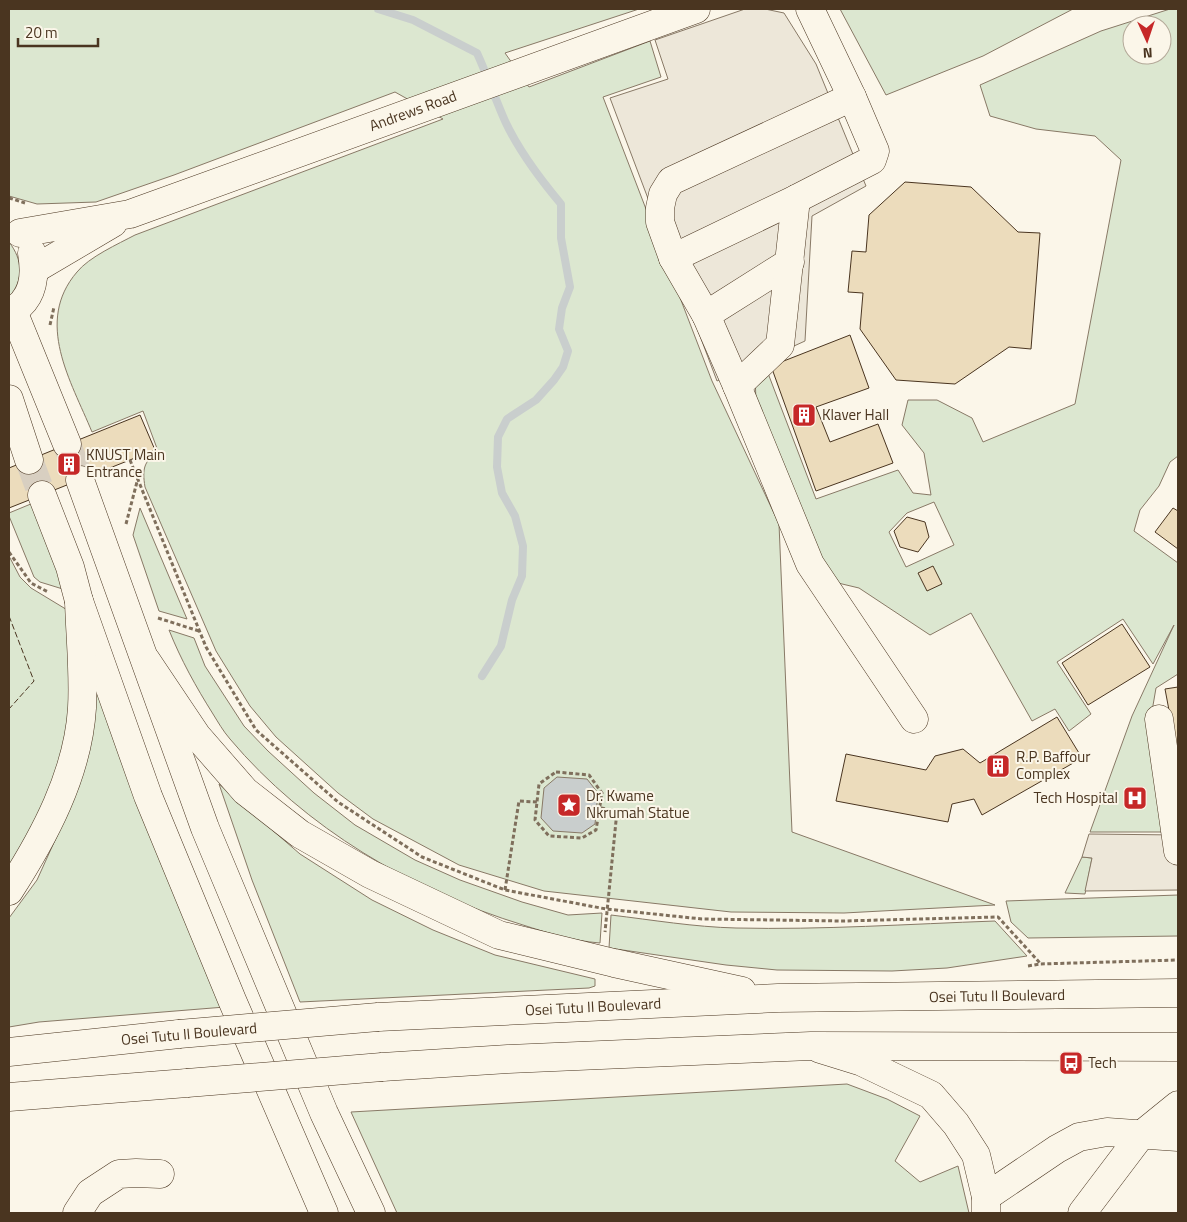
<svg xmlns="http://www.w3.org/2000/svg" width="1187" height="1222" font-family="'Titillium Web',sans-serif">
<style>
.green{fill:#dce7d0;stroke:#887966;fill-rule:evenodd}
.parking{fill:#ede7d9;stroke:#887966}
.water{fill:#c9cecd;stroke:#887966}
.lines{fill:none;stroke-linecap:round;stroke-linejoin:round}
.stream{stroke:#c9cecd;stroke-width:8}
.building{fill:#ecdcbc;stroke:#4a3520}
.minor-tunnel{stroke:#d8cfc1;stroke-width:28;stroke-dasharray:28 14;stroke-linecap:butt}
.minor-casing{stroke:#4a3520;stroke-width:29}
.highway-casing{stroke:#4a3520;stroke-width:29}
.path{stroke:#7f6f5c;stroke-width:3;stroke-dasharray:4 2.5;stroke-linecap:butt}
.minor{stroke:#fbf6e9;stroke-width:28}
.highway{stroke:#fbf6e9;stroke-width:28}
.highway-bridge-casing{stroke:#4a3520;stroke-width:29;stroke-linecap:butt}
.highway-bridge{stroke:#fbf6e9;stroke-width:28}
.fence{stroke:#4a3520;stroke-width:1;stroke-dasharray:6 2.5;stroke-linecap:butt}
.labels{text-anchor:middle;stroke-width:4;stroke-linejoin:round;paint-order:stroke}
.street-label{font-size:15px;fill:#4a3520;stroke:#fbf6e9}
.poi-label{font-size:15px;fill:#4a3520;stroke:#fbf6e9;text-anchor:start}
</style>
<rect width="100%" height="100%" fill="#fbf6e9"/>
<g class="green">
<path d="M 9,9 L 639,9 L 505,53 L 529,87 L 650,41 L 661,77 L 603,97 L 712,381 L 779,524 L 792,832 L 995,905 L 844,913 L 731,912 L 544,891 L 459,865 L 373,819 L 338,793 L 276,737 L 250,706 L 216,651 L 145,487 C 142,468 144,462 158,451 L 143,411 L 92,432 C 71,381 34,322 77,272 C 89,257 118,244 135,235 L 443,119 L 395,92 L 174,175 L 96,202 L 37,204 L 9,196 Z"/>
<path d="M 840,9 L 1073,9 L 983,56 L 886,95 Z"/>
<path d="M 1170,9 L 1178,9 L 1178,456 L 1170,462 L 1159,486 L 1140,510 L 1134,531 L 1178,563 L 1178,674 L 1156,688 L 1151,717 L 1167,832 L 1090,832 L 1132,716 L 1174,625 L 1153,664 L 1123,619 L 1057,662 L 1091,714 L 1069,731 L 1055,709 L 1032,721 L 971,613 L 930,635 L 859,588 L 838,583 L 825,573 L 756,403 L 755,373 L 766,368 L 816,499 L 898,470 L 913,493 L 931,495 L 924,453 L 902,425 L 908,400 L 937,400 L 972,418 L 983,442 L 1075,404 L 1121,160 L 1095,136 L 1036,129 L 990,116 L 980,85 L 1101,31 ZM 1132,25 L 1162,25 L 1162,55 L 1132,55 ZM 934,502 L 954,545 L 906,567 L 889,532 L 907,513 Z"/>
<path d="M 9,242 C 23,260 24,280 9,297 Z"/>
<path d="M 38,501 L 66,590 L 40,582 L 34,577 L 9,516 L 9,513 Z"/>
<path d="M 140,508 L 187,619 L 159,611 L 133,535 Z"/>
<path d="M 9,556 L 20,577 L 31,588 L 69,611 L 70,715 L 58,777 L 9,872 Z"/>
<path d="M 169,630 L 194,638 L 205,666 L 244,726 L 268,751 L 314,793 L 355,825 L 415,860 L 460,880 L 522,902 L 568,915 L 602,913 L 600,943 C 573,941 548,933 523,925 C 412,891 305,828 230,739 C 223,731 218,722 213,714 C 196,687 181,660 169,630 Z"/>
<path d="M 97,663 L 225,1007 L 39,1022 L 9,1027 L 9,918 L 37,880 L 70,807 Z"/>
<path d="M 219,784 L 300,854 L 372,900 L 433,930 L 495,955 L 595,979 L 595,986 L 589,988 L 300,1002 L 252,880 Z"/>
<path d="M 1082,857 L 1092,858 L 1085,894 L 1065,893 Z"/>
<path d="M 1178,895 L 1178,936 L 1028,938 L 1011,922 L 1006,901 Z"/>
<path d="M 611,915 C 653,920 694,927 736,928 C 822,930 909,924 995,921 L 1027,956 L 947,968 L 892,971 L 777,970 L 726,965 L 609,948 Z"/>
<path d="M 847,1084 L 887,1099 L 920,1116 L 895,1161 L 920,1182 L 958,1166 L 969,1213 L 397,1213 L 351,1112 Z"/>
</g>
<g class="parking">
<path d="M 745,9 L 765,9 L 784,13 L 816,64 L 866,186 L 812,216 L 805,341 L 717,381 L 610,98 L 668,79 L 655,40 Z"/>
<path d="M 1089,834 L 1178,835 L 1178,890 L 1085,891 L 1092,858 L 1082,857 Z"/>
</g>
<path class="water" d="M 557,777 L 587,779 L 598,793 L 595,824 L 582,833 L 553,831 L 541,818 L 544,788 Z"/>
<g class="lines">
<path class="stream" d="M 378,9 L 413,20 L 477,53 C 487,75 495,98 505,121 C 519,151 540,179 561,204 L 561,238 L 570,287 L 562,308 L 559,329 L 568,351 L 563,367 L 554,380 L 536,400 L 507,419 L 498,437 L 497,467 L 502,493 L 515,516 L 523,546 L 522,576 L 512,600 L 501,646 L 482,676"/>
</g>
<g class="building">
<path d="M 905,182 L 971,187 L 1018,232 L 1040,233 L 1031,349 L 1009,347 L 955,384 L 896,380 L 860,329 L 863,293 L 848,292 L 852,251 L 866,252 L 869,215 Z"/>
<path d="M 850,335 L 869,388 L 816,407 L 830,442 L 878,424 L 893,463 L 816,491 L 771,366 Z"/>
<path d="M 140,415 L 155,450 L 9,508 L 9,468 Z"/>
<path d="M 1173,508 L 1178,511 L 1178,549 L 1155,532 Z"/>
<path d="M 907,517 L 925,522 L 929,537 L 918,552 L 900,547 L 894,531 Z"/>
<path d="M 933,566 L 942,584 L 927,591 L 918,573 Z"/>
<path d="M 1122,624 L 1150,667 L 1088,705 L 1062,663 Z"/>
<path d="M 1178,687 L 1178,758 L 1165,689 Z"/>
<path d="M 1057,717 L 1082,758 L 982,815 L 974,799 L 952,804 L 948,822 L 836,801 L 846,754 L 926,770 L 935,756 L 963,749 L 980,763 Z"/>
</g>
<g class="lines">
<g class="minor-tunnel">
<path d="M 67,444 L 80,480"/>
<path d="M 29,460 L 42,495"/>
</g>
<g class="minor-casing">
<g id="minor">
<path d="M 852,97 L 671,181 L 663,194 L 660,208 L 660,222 L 673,258 L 706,315 L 737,386 L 810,564 L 914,719"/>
<path d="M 20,233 L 130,214 L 696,9"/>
<path d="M 673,258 L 796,199 L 872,160 L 875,151 L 852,97 L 810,9"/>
<path d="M 35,269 L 113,223"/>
<path d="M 13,311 L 67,444"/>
<path d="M 9,313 C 34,300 36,277 32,253"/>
<path d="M 706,315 L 790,262"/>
<path d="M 737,386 L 780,345 L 796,199"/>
<path d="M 9,399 L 29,460"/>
<path d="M 80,480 L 205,828 L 324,1113 L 371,1213"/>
<path d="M 42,495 L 70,567 L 79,601 L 148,796 L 232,1000 L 324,1213"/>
<path d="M 1159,719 L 1178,851"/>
<path d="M 820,1049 L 862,1062 L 931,1095 L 956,1124 L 976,1155 L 986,1197 L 986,1213"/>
<path d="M 986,1197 L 1057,1149 L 1079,1137 L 1107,1132 L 1178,1137"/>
<path d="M 77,1213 L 90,1193 L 119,1174 L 136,1173 L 160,1174"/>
<path d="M 1082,1213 L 1141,1135 L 1178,1105"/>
</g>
</g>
<g class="highway-casing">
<g id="highway">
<path d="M 146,660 L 197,736 L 245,791 L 300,834 L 370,874 L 499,935 L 614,963 L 742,991"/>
<path d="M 9,891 C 44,837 78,774 82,708 C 84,672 80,636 79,601"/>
<path d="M 378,1017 L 778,998 L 1178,993"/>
<path d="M 9,1052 L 179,1034"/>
<path d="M 382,1067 L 508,1059 L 811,1046 L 1178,1047"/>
<path d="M 9,1097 L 187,1083"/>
</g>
</g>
<g class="path">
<path d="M 9,198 L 25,203"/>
<path d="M 50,325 L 54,307"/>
<path d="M 130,460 L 206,647 L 256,730 L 338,802 L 422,857 L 505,890 L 606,909 L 702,919 L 843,921 L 998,917 L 1040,963"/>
<path d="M 126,524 L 138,478"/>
<path d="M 9,552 L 31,583 L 48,592"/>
<path d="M 158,618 L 199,631"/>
<path d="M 556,772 L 589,775 L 602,793 L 596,830 L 582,838 L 549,836 L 535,820 L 539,784 Z"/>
<path d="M 601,808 L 617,811 L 605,932"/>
<path d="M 505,890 L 519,801 L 537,802"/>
<path d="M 1028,966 L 1040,964 L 1178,960"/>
</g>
<use href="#minor" class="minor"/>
<use href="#highway" class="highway"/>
<g class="highway-bridge-casing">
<g id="highway-bridge">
<path d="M 179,1034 L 378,1017"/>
<path d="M 187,1083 L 382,1067"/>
</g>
</g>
<use href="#highway-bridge" class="highway-bridge"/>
<path class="fence" d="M 9,616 L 34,681 L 9,709"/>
</g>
<defs>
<g id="building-square" transform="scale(1.25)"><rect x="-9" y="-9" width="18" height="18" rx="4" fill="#c62828" stroke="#fbf6e9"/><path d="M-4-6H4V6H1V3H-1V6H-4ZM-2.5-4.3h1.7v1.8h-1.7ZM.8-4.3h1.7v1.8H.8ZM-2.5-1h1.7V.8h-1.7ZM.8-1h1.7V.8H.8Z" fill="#fff"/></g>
<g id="hospital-square" transform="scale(1.25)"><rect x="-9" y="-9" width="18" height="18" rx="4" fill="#c62828" stroke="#fbf6e9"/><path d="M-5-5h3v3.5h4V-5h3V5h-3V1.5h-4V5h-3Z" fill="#fff"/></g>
<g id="sight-square" transform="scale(1.25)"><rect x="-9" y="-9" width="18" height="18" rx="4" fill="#c62828" stroke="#fbf6e9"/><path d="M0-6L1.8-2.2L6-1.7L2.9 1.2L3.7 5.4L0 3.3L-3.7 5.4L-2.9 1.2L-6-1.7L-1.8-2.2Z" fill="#fff"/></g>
<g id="bus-square" transform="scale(1.25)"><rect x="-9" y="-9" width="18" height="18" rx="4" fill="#c62828" stroke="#fbf6e9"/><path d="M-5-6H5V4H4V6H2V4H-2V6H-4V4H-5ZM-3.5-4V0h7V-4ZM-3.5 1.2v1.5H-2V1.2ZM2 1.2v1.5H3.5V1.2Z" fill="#fff"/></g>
</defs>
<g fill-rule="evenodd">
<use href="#building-square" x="804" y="415"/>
<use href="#building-square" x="69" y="464"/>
<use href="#building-square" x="998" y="766"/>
<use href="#hospital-square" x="1135" y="798"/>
<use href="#sight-square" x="569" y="805"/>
<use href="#bus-square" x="1071" y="1063"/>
</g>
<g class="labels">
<g class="street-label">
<text transform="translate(413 111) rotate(-20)" y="5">Andrews Road</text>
<text transform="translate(997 996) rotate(-1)" y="5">Osei Tutu II Boulevard</text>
<text transform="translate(593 1007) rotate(-3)" y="5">Osei Tutu II Boulevard</text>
<text transform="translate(189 1034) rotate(-5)" y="5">Osei Tutu II Boulevard</text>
</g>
<g class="poi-label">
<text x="822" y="420">Klaver Hall</text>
<text x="86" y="460">KNUST Main<tspan x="86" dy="17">Entrance</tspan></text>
<text x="1016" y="762">R.P. Baffour<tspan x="1016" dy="17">Complex</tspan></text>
<text x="586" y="801">Dr. Kwame<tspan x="586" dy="17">Nkrumah Statue</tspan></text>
<text x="1118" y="803" text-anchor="end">Tech Hospital</text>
<text x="1088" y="1068">Tech</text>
</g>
</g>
<rect width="1187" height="1222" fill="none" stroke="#4a3520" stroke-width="20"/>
<g transform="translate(1147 40) rotate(177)"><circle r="24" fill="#fbf6e9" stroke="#b4a999"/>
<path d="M0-4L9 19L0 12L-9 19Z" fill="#c62828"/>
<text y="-8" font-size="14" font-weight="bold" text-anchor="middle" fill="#4a3520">N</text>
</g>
<path d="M18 38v8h80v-8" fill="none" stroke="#4a3520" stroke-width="2.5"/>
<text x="25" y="38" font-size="15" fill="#4a3520" stroke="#fbf6e9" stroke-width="4" paint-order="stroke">20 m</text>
</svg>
